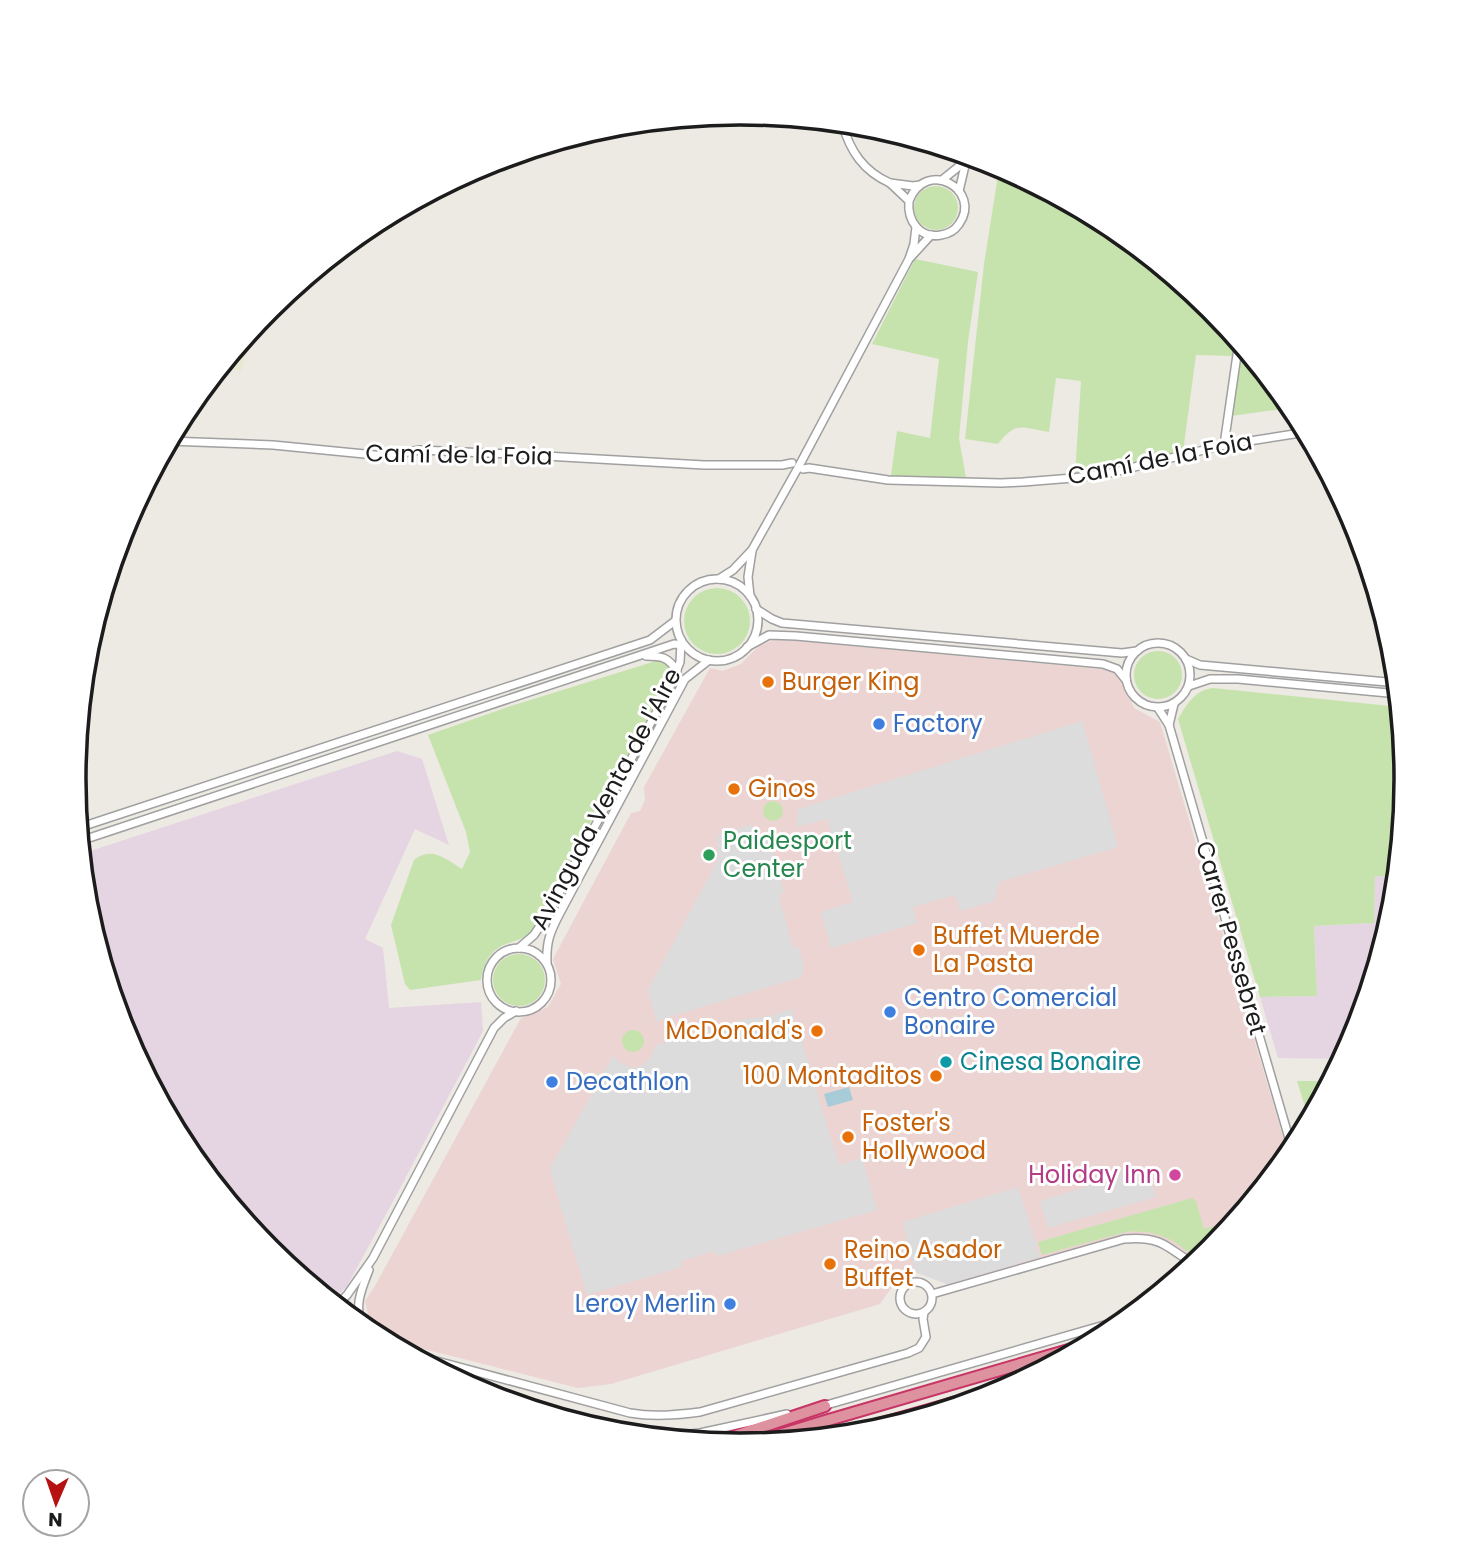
<svg xmlns="http://www.w3.org/2000/svg" width="1481" height="1559" font-family="Poppins,sans-serif">
<style>
.commercial{fill:#ecd4d3}
.industrial{fill:#e5d5e2}
.farmland{fill:#e8eacf}
.grass{fill:#c7e3ad}
.parking{fill:#dcdcdc}
.water{fill:#a7ccd7}
.lines{fill:none;stroke-linecap:round;stroke-linejoin:round}
.minor-casing{stroke:#a0a0a0;stroke-width:10}
.highway-casing{stroke:#c73466;stroke-width:14}
.minor{stroke:#fff;stroke-width:7}
.highway{stroke:#de919f;stroke-width:10}
.food-dot{fill:#e8710a;stroke:#fff;stroke-width:2.5}
.shop-dot{fill:#3f7fe0;stroke:#fff;stroke-width:2.5}
.leisure-dot{fill:#2e9e5b;stroke:#fff;stroke-width:2.5}
.culture-dot{fill:#0f9aa8;stroke:#fff;stroke-width:2.5}
.hotel-dot{fill:#d1479c;stroke:#fff;stroke-width:2.5}
.labels{text-anchor:middle;stroke-width:6;stroke-linejoin:round;paint-order:stroke}
.street-label{font-size:24px;fill:#1c1c1c;stroke:#fff}
.food-label{font-size:24px;fill:#c56008;stroke:#fff;text-anchor:start}
.shop-label{font-size:24px;fill:#366cbe;stroke:#fff;text-anchor:start}
.leisure-label{font-size:24px;fill:#27864d;stroke:#fff;text-anchor:start}
.culture-label{font-size:24px;fill:#0d838f;stroke:#fff;text-anchor:start}
.hotel-label{font-size:24px;fill:#b23c85;stroke:#fff;text-anchor:end}
.rim{fill:none;stroke:#1c1c1c;stroke-width:3.5}
</style>
<rect width="100%" height="100%" fill="#ede9e3"/>
<path class="commercial" d="M 776,639 L 1110,670 L 1122,680 L 1134,708 L 1160,722 L 1289,1157 L 1212,1251 L 1200,1261 L 1192,1258 L 1161,1238 L 1145,1234 L 1128,1234 L 947,1284 L 915,1272 L 900,1276 L 880,1304 L 611,1384 L 578,1388 L 388,1340 L 371,1328 L 365,1301 L 375,1286 L 521,1018 L 548,1007 L 561,984 L 553,959 L 631,813 L 640,811 L 645,800 L 644,787 L 710,668 L 723,671 L 741,664 L 760,645 Z"/>
<g class="industrial">
<path d="M 397,751 L 422,759 L 449,845 L 415,829 L 365,939 L 383,948 L 389,1008 L 481,1002 L 483,1031 L 397,1194 L 347,1286 L 331,1302 L 269,1251 L 186,1150 L 124,1034 L 86,909 L 81,854 Z"/>
<path d="M 1375,876 L 1398,877 L 1395,910 L 1357,1035 L 1344,1059 L 1278,1058 L 1260,997 L 1317,996 L 1314,926 L 1374,923 Z"/>
</g>
<path class="farmland" d="M 254,326 L 241,371 L 220,367 Z"/>
<g class="grass">
<path d="M 1002,167 L 1111,225 L 1212,308 L 1235,335 L 1232,356 L 1196,355 L 1183,452 L 1099,472 L 1075,474 L 1081,381 L 1056,378 L 1049,432 C 1022,428 1017,420 998,444 L 965,439 L 984,264 L 999,169 Z"/>
<circle cx="936" cy="208" r="22"/>
<path d="M 915,259 L 978,272 L 968,342 L 959,438 L 966,478 L 891,476 L 897,431 L 930,438 L 939,359 L 872,344 Z"/>
<path d="M 1241,344 L 1284,396 L 1282,409 L 1231,416 Z"/>
<circle cx="717" cy="621" r="33"/>
<circle cx="1158" cy="675" r="24"/>
<path d="M 659,660 C 668,664 671,667 669,678 L 533,929 C 526,938 520,939 509,943 C 491,948 483,963 481,980 L 410,990 L 405,984 L 391,925 L 414,860 C 432,846 445,859 462,869 L 470,852 L 466,832 L 428,735 L 511,706 Z"/>
<path d="M 1213,688 L 1400,707 L 1407,780 L 1398,877 L 1375,876 L 1374,923 L 1314,926 L 1317,996 L 1260,997 L 1178,719 C 1187,704 1195,690 1213,688 Z"/>
<circle cx="773" cy="811" r="10"/>
<circle cx="519" cy="980" r="26"/>
<circle cx="633" cy="1041" r="11"/>
<path d="M 1297,1081 L 1332,1081 L 1310,1123 Z"/>
<path d="M 1192,1198 L 1196,1201 L 1204,1229 L 1222,1224 L 1225,1236 L 1212,1251 L 1203,1259 C 1193,1256 1187,1252 1179,1245 C 1164,1234 1144,1230 1126,1232 L 1042,1255 L 1038,1242 Z"/>
<path d="M 437,1370 L 587,1421 L 587,1427 L 485,1396 Z"/>
</g>
<g class="parking">
<path d="M 1082,721 L 1118,847 L 999,882 L 995,901 L 960,911 L 955,895 L 913,907 L 917,923 L 831,948 L 821,912 L 853,902 L 827,819 L 796,827 L 798,809 Z"/>
<path d="M 750,825 L 759,833 L 768,835 L 784,892 L 779,896 L 793,948 L 799,947 L 804,967 L 801,977 L 656,1021 L 648,990 L 718,860 L 717,835 Z"/>
<path d="M 792,1009 L 839,1165 L 862,1158 L 877,1210 L 717,1256 L 715,1251 L 681,1261 L 682,1267 L 587,1295 L 551,1174 L 551,1167 L 613,1056 L 622,1064 L 633,1068 L 641,1066 L 651,1057 L 656,1045 L 745,1019 L 769,1016 Z"/>
<path d="M 1147,1166 L 1156,1197 L 1048,1228 L 1040,1201 L 1092,1185 L 1090,1178 L 1126,1168 L 1128,1172 Z"/>
<path d="M 1018,1187 L 1040,1257 L 947,1284 L 915,1272 L 903,1222 Z"/>
</g>
<path class="water" d="M 849,1087 L 853,1100 L 828,1107 L 824,1094 Z"/>
<g class="lines">
<g class="minor-casing">
<g id="minor">
<path d="M 842,123 C 850,151 863,171 890,183"/>
<path d="M 942,180 L 957,168 L 967,157 L 959,191"/>
<path d="M 909,201 C 926,157 983,190 959,224 C 955,230 948,234 941,235 C 920,239 907,221 909,201 L 890,183 L 913,186 L 920,185"/>
<path d="M 916,227 L 914,244 L 909,259 L 931,235"/>
<path d="M 169,441 L 273,445 L 385,456 L 420,450 L 510,454 L 704,465 L 782,465 L 792,463"/>
<path d="M 1224,445 L 1239,341"/>
<path d="M 803,469 L 809,468 L 888,480 L 1001,483 L 1023,482 L 1073,478 L 1110,473 L 1224,445 L 1307,432"/>
<path d="M 719,579 L 733,570 L 752,550 L 799,466 L 909,259"/>
<circle cx="717" cy="620" r="41"/>
<path d="M 750,596 L 748,577 L 752,551"/>
<path d="M 756,609 L 772,619 L 782,623 L 1122,653 L 1137,651"/>
<circle cx="1158" cy="675" r="32"/>
<path d="M 747,647 L 769,635 L 796,636 L 1103,664 L 1117,669 L 1126,680"/>
<path d="M 646,656 C 662,656 668,657 677,671"/>
<path d="M 1186,659 L 1200,665 L 1398,683"/>
<path d="M 1189,686 L 1210,679 L 1238,679 L 1399,694"/>
<path d="M 1158,708 L 1169,725 L 1293,1152"/>
<path d="M 1169,725 L 1174,704"/>
<path d="M 78,828 L 650,640 L 675,621"/>
<path d="M 80,841 L 638,656 L 674,644 L 684,645"/>
<path d="M 519,948 L 534,935 L 546,917 L 670,687 L 680,662 L 681,642"/>
<circle cx="519" cy="980" r="32"/>
<path d="M 547,963 C 546,942 550,932 560,913 L 685,679 L 709,660"/>
<circle cx="916" cy="1298" r="16"/>
<path d="M 932,1294 L 1124,1239 C 1140,1238 1155,1238 1168,1247 C 1178,1253 1185,1260 1197,1264"/>
<path d="M 336,1306 L 347,1295 L 373,1258 L 494,1028 L 504,1018 L 516,1011"/>
<path d="M 364,1329 C 353,1308 361,1290 369,1270"/>
<path d="M 403,1352 L 630,1413 C 654,1417 676,1415 700,1412 L 908,1353 L 919,1348 L 926,1337 L 923,1319 L 924,1312"/>
<path d="M 823,1406 L 1132,1317"/>
<path d="M 655,1438 L 700,1433 L 787,1414"/>
</g>
</g>
<g class="highway-casing">
<g id="highway">
<path d="M 834,1437 L 1013,1386"/>
<path d="M 711,1444 L 825,1406"/>
<path d="M 743,1446 L 825,1421 L 1096,1342"/>
</g>
</g>
<use href="#minor" class="minor"/>
<use href="#highway" class="highway"/>
</g>
<g class="food-dot">
<circle cx="768" cy="682" r="7"/>
<circle cx="734" cy="789" r="7"/>
<circle cx="919" cy="950" r="7"/>
<circle cx="817" cy="1031" r="7"/>
<circle cx="936" cy="1076" r="7"/>
<circle cx="848" cy="1137" r="7"/>
<circle cx="830" cy="1264" r="7"/>
</g>
<g class="shop-dot">
<circle cx="879" cy="724" r="7"/>
<circle cx="890" cy="1012" r="7"/>
<circle cx="552" cy="1082" r="7"/>
<circle cx="730" cy="1304" r="7"/>
</g>
<circle class="leisure-dot" cx="709" cy="855" r="7"/>
<circle class="culture-dot" cx="946" cy="1062" r="7"/>
<circle class="hotel-dot" cx="1175" cy="1175" r="7"/>
<g class="labels">
<g class="street-label">
<text transform="translate(459 455) rotate(1)" y="8">Camí de la Foia</text>
<text transform="translate(1160 459) rotate(-11)" y="8">Camí de la Foia</text>
<text transform="translate(606 799) rotate(-62)" y="8">Avinguda Venta de l'Aire</text>
<text transform="translate(1231 938) rotate(74)" y="8">Carrer Pessebret</text>
</g>
<g class="food-label">
<text x="782" y="690">Burger King</text>
<text x="748" y="797">Ginos</text>
<text x="933" y="944">Buffet Muerde<tspan x="933" dy="28">La Pasta</tspan></text>
<text x="803" y="1039" text-anchor="end">McDonald's</text>
<text x="922" y="1084" text-anchor="end">100 Montaditos</text>
<text x="862" y="1131">Foster's<tspan x="862" dy="28">Hollywood</tspan></text>
<text x="844" y="1258">Reino Asador<tspan x="844" dy="28">Buffet</tspan></text>
</g>
<g class="shop-label">
<text x="893" y="732">Factory</text>
<text x="904" y="1006">Centro Comercial<tspan x="904" dy="28">Bonaire</tspan></text>
<text x="566" y="1090">Decathlon</text>
<text x="716" y="1312" text-anchor="end">Leroy Merlin</text>
</g>
<g class="leisure-label">
<text x="723" y="849">Paidesport<tspan x="723" dy="28">Center</tspan></text>
</g>
<g class="culture-label">
<text x="960" y="1070">Cinesa Bonaire</text>
</g>
<g class="hotel-label">
<text x="1161" y="1183">Holiday Inn</text>
</g>
</g>
<path d="M0 0H1481V1559H0ZM86 779a654 654 0 1 1 1308 0a654 654 0 1 1-1308 0Z" fill="#fff" fill-rule="evenodd"/>
<path class="rim" d="M86 779a654 654 0 1 1 1308 0a654 654 0 1 1-1308 0Z"/>
<g transform="translate(56 1503) rotate(182)"><circle r="33" fill="#ffffff" stroke="#a4a4a4" stroke-width="2"/>
<path d="M0-5L12 26L0 18L-12 26Z" fill="#b61212"/>
<text y="-10" font-size="19" font-weight="bold" text-anchor="middle" fill="#1c1c1c">N</text>
</g>
</svg>
